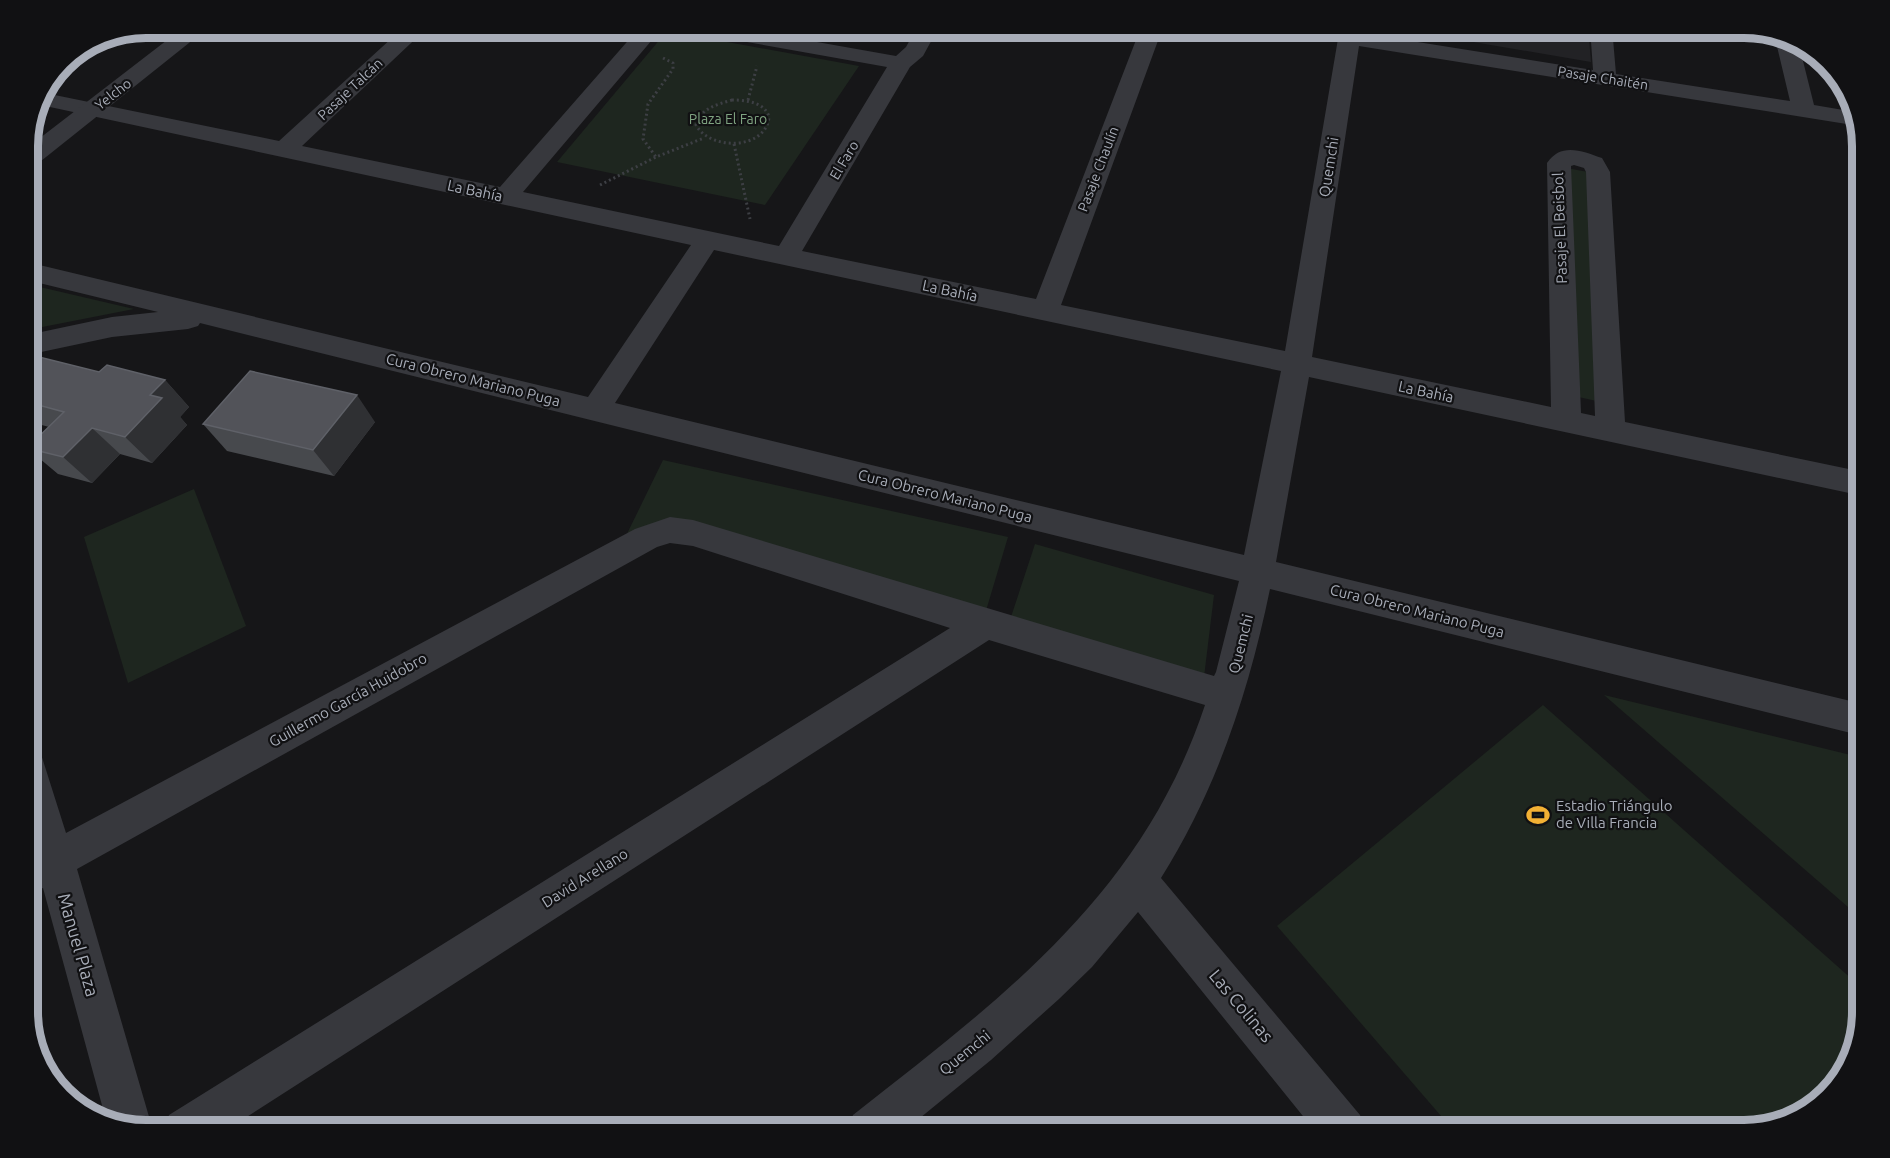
<svg xmlns="http://www.w3.org/2000/svg" width="1890" height="1158" font-family="Ubuntu,sans-serif">
<style>
.built{fill:#222225}
.green{fill:#1e261f}
.lines{fill:none;stroke-linecap:round;stroke-linejoin:round}
.path{stroke:#3d3f44;stroke-width:3;stroke-dasharray:2 3;stroke-linecap:butt}
.minor{fill:#37383d;fill-rule:evenodd}
.tertiary{fill:#37383d;fill-rule:evenodd}
.wall{fill:#47494d}
.shaded-wall{fill:#2f3033}
.building{fill:#525359;stroke:#5f6168;stroke-width:1.5}
.labels{text-anchor:middle;stroke-width:4.5;stroke-linejoin:round;paint-order:stroke}
.far-street-label{font-size:14px;fill:#a8adb8;stroke:#111113}
.far-park-label{font-size:14px;fill:#7fa381;stroke:#111113}
.street-label{font-size:15px;fill:#a8adb8;stroke:#111113}
.poi-label{font-size:15px;fill:#a8adb8;stroke:#111113;text-anchor:start}
.near-street-label{font-size:18px;fill:#a8adb8;stroke:#111113}
.rim{fill:none;stroke:#a8adb8;stroke-width:8}
</style>
<rect width="100%" height="100%" fill="#161618"/>
<path class="built" d="M 1385,27 L 1588,27 L 1591,62 Z"/>
<g class="green">
<path d="M 667,31 L 859,66 L 765,205 L 557,162 Z"/>
<path d="M 1566,168 L 1588,172 L 1601,402 L 1574,396 Z"/>
<path d="M 27,284 L 134,309 L 27,330 Z"/>
<path d="M 663,460 L 1008,537 L 985,614 L 670,519 L 624,540 Z"/>
<path d="M 194,489 L 246,626 L 128,683 L 84,537 Z"/>
<path d="M 1035,544 L 1214,595 L 1204,677 L 1010,620 Z"/>
<path d="M 1604,695 L 1863,758 L 1863,920 Z"/>
<path d="M 1543,705 L 1863,989 L 1863,1013 L 1847,1072 L 1803,1115 L 1745,1131 L 1454,1131 L 1277,926 Z"/>
</g>
<g class="lines">
<g class="path">
<path d="M 663,58 L 673,63 L 673,69 L 648,104 L 643,139 L 656,157 L 704,138"/>
<path d="M 732,100 C 745,100 765,102 769,117 C 766,150 710,151 696,125 C 701,108 716,105 732,100 Z"/>
<path d="M 748,100 L 757,66"/>
<path d="M 734,144 L 750,219"/>
<path d="M 600,185 L 656,157"/>
</g>
<path class="minor" d="M 404,27 L 428,27 L 302,146 L 500,187 L 640,27 L 663,27 L 523,192 L 779,246 L 887,67 L 696,33 L 688,32 L 685,27 L 733,27 L 896,56 L 906,47 L 916,29 L 924,28 L 932,29 L 935,34 L 923,56 L 910,67 L 802,251 L 1036,299 L 1141,27 L 1163,27 L 1061,305 L 1285,351 L 1340,27 L 1362,27 L 1361,33 L 1593,70 L 1590,27 L 1612,27 L 1616,74 L 1790,101 L 1775,38 L 1777,36 L 1798,41 L 1814,105 L 1855,112 L 1859,126 L 1359,46 L 1312,357 L 1551,407 L 1547,163 C 1561,142 1582,151 1602,158 L 1610,172 L 1625,422 L 1863,472 L 1863,496 L 1309,377 L 1276,562 L 1863,704 L 1863,736 L 1270,589 C 1249,691 1217,789 1161,878 L 1360,1115 L 1366,1131 L 1315,1131 L 1138,912 L 1092,967 L 1059,999 L 991,1060 L 904,1131 L 847,1131 L 853,1115 C 1003,997 1142,895 1205,705 L 989,640 L 225,1131 L 163,1131 L 169,1115 L 950,628 L 693,546 L 670,543 L 657,547 L 77,869 L 152,1127 L 151,1131 L 146,1131 L 106,1120 L 43,888 L 27,894 L 27,854 L 33,851 L 27,831 L 27,746 L 40,751 L 66,833 L 635,529 L 670,517 L 693,520 L 1214,676 L 1216,672 L 1239,581 L 200,323 L 198,326 L 188,329 L 112,337 L 27,355 L 27,335 L 112,317 L 158,312 L 27,280 L 27,262 L 588,397 L 691,245 L 36,104 L 40,92 L 279,141 ZM 1574,165 L 1584,168 L 1586,172 L 1595,416 L 1581,413 L 1571,166 ZM 714,250 L 1281,371 L 1244,555 L 615,403 Z"/>
<path class="tertiary" d="M 184,27 L 209,27 L 36,165 L 27,167 L 27,148 Z"/>
</g>
<g class="wall">
<path d="M 27,363 L 165,380 L 189,407 L 180,417 L 187,425 L 152,463 L 120,454 L 92,483 L 58,474 L 27,448 L 49,427 L 27,421 Z"/>
<path d="M 375,422 L 334,476 L 227,451 L 203,424 Z"/>
</g>
<g class="shaded-wall">
<path d="M 165,380 L 189,407 L 180,417 L 187,425 L 152,463 L 125,437 L 150,395 Z"/>
<path d="M 357,395 L 375,422 L 334,476 L 313,450 Z"/>
<path d="M 92,428 L 120,454 L 92,483 L 63,457 Z"/>
</g>
<g class="building">
<path d="M 35,356 L 99,372 L 107,365 L 165,380 L 150,395 L 162,398 L 125,437 L 92,428 L 63,457 L 27,448 L 64,412 L 27,402 L 27,363 Z"/>
<path d="M 250,371 L 357,395 L 313,450 L 203,424 Z"/>
</g>
<defs>
<g id="stadium-bare" transform="scale(1.8)"><path d="M0-5a6.5 5 0 1 0 0 10a6.5 5 0 1 0 0-10ZM-3.5-1.8h7v3.6h-7Z" fill="#f2b134" stroke="#111113" stroke-width="2.5" paint-order="stroke"/></g>
</defs>
<g fill-rule="evenodd">
<use href="#stadium-bare" x="1538" y="815"/>
</g>
<g class="labels">
<g class="far-street-label">
<text transform="translate(1603 78) rotate(9)" y="5">Pasaje Chaitén</text>
<text transform="translate(350 89) rotate(-43)" y="5">Pasaje Talcán</text>
<text transform="translate(113 94) rotate(-38)" y="5">Yelcho</text>
<text transform="translate(844 160) rotate(-59)" y="5">El Faro</text>
<text transform="translate(1098 169) rotate(-69)" y="5">Pasaje Chaulín</text>
</g>
<g class="far-park-label">
<text x="728" y="124">Plaza El Faro</text>
</g>
<g class="street-label">
<text transform="translate(1329 167) rotate(-81)" y="5">Quemchi</text>
<text transform="translate(475 191) rotate(12)" y="5">La Bahía</text>
<text transform="translate(1560 228) rotate(-92)" y="5">Pasaje El Beisbol</text>
<text transform="translate(950 291) rotate(12)" y="5">La Bahía</text>
<text transform="translate(473 380) rotate(14)" y="5">Cura Obrero Mariano Puga</text>
<text transform="translate(1426 392) rotate(12)" y="5">La Bahía</text>
<text transform="translate(945 496) rotate(14)" y="5">Cura Obrero Mariano Puga</text>
<text transform="translate(1417 611) rotate(14)" y="5">Cura Obrero Mariano Puga</text>
<text transform="translate(1241 644) rotate(-76)" y="5">Quemchi</text>
<text transform="translate(348 700) rotate(-29)" y="5">Guillermo García Huidobro</text>
<text transform="translate(585 878) rotate(-32)" y="5">David Arellano</text>
<text transform="translate(965 1053) rotate(-39)" y="5">Quemchi</text>
</g>
<g class="poi-label">
<text x="1556" y="811">Estadio Triángulo<tspan x="1556" dy="17">de Villa Francia</tspan></text>
</g>
<g class="near-street-label">
<text transform="translate(78 945) rotate(74)" y="6">Manuel Plaza</text>
<text transform="translate(1241 1006) rotate(50)" y="6">Las Colinas</text>
</g>
</g>
<path d="M0 0H1890V1158H0ZM146 38H1744A108 108 0 0 1 1852 146V1012A108 108 0 0 1 1744 1120H146A108 108 0 0 1 38 1012V146A108 108 0 0 1 146 38Z" fill="#111113" fill-rule="evenodd"/>
<path class="rim" d="M146 38H1744A108 108 0 0 1 1852 146V1012A108 108 0 0 1 1744 1120H146A108 108 0 0 1 38 1012V146A108 108 0 0 1 146 38Z"/>
</svg>
